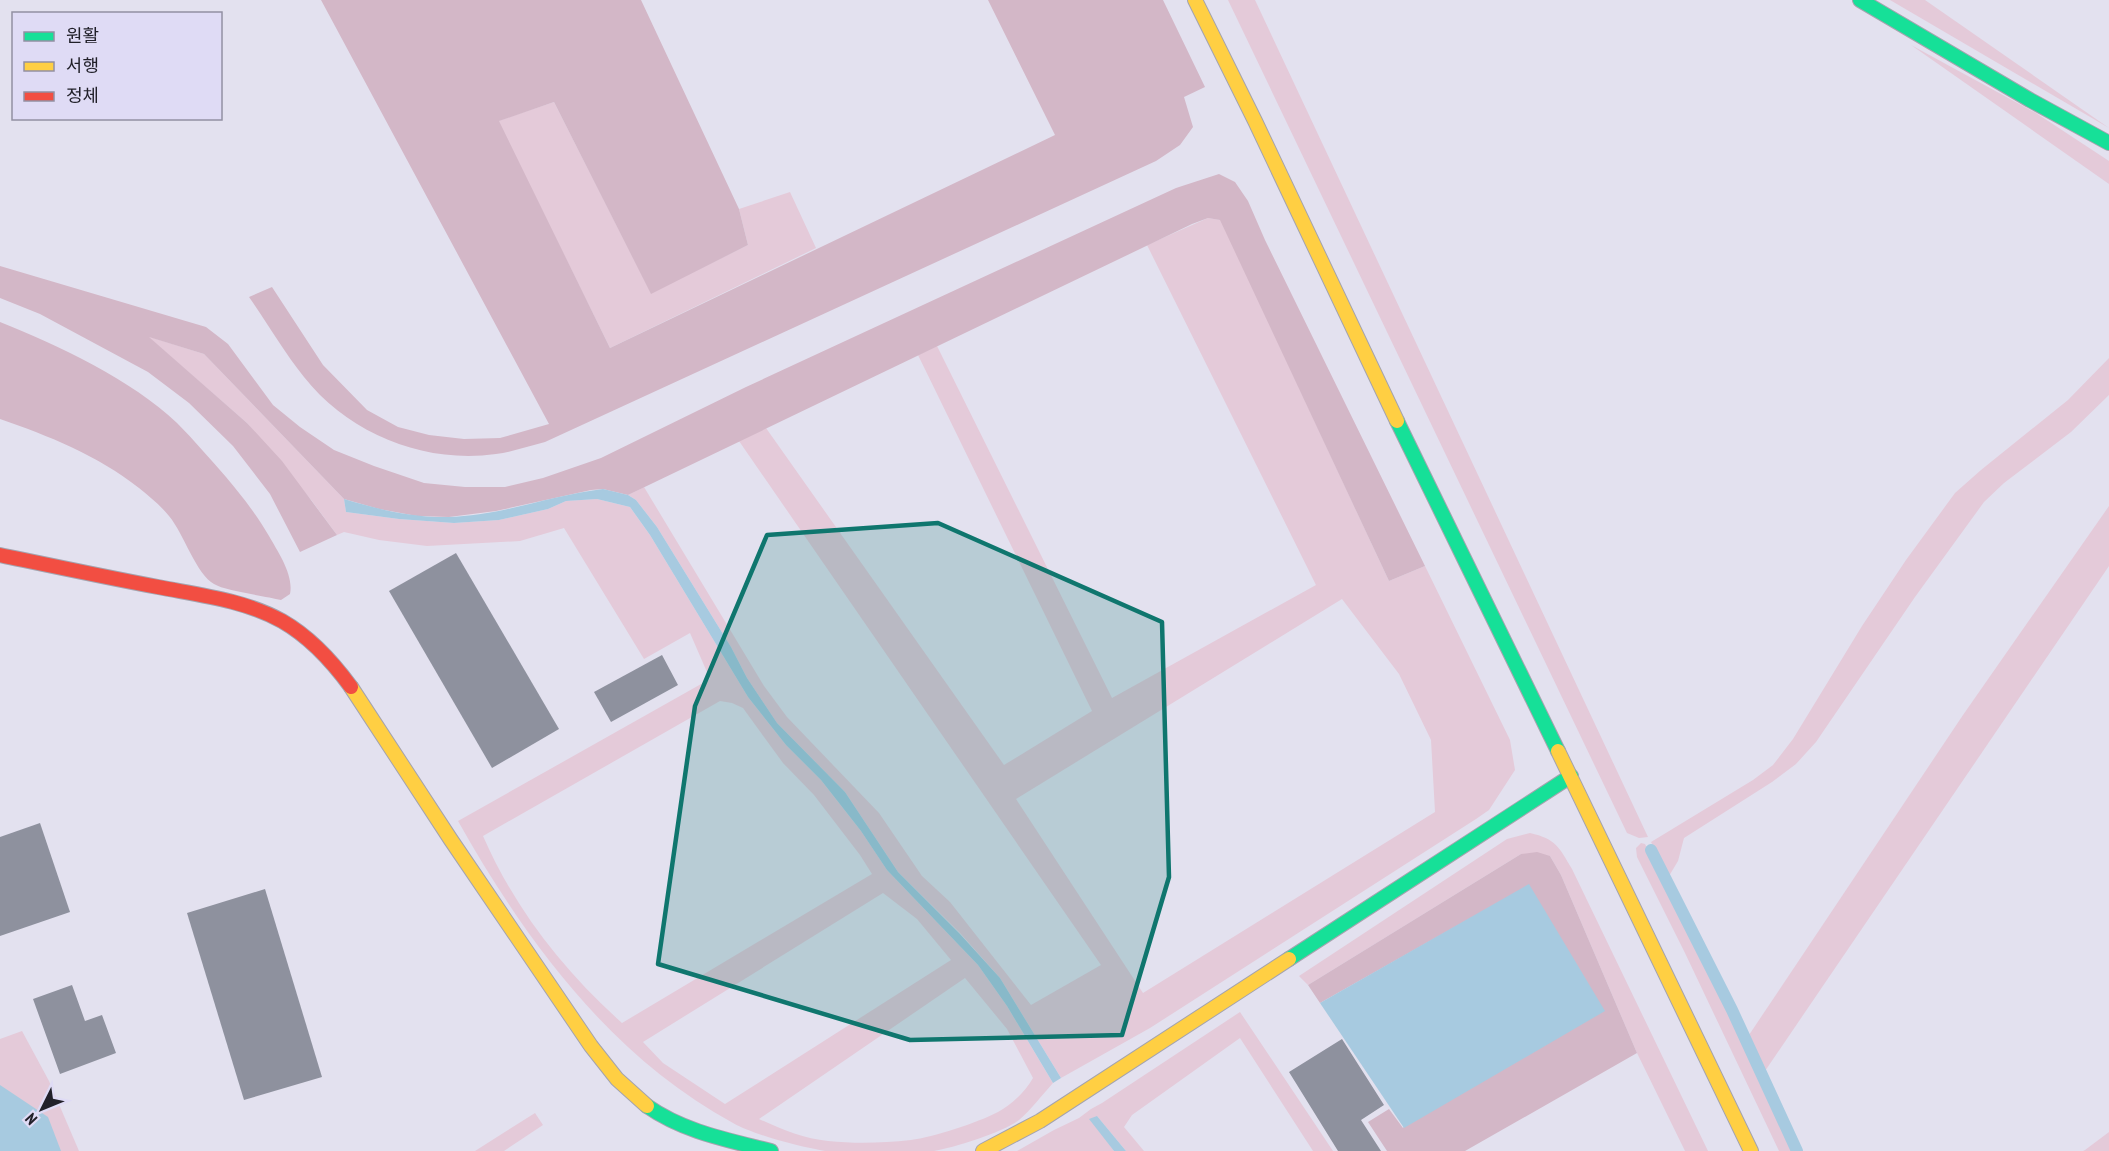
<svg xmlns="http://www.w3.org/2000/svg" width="2109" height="1151" font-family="'PT Sans Narrow','Noto Sans KR',sans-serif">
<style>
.green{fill:#e4cad9;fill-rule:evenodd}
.forest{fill:#d3b7c7}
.water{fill:#a7cae0}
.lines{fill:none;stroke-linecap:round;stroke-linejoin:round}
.stream{stroke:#a7cae0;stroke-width:12}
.building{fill:#8e919e}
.fast-casing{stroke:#a4a3ae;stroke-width:16}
.slow-casing{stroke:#a4a3ae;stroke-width:16}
.jam-casing{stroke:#a4a3ae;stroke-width:16}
.fast{stroke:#16e098;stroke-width:14}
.slow{stroke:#ffcf43;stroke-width:14}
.jam{stroke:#f24e42;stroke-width:14}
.marked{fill:#0f766e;fill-opacity:0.2;stroke:#0f766e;stroke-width:4.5;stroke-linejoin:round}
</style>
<rect width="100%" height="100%" fill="#e3e1ef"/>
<g class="green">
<path d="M 1228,0 L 1255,0 L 1648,837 L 1639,838 L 1627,833 Z"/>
<path d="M 1890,0 L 1925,0 L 2109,128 Z"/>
<path d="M 1911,45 L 2036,113 L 2109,161 L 2109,184 Z"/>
<path d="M 554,102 L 651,293 L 748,245 L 739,209 L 790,192 L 816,248 L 610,348 L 498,121 Z"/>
<path d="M 1208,218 L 1221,220 L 1389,581 L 1425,566 L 1510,740 L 1515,770 L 1489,810 L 1476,819 L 1150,1028 L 1061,1078 L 1000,978 L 960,933 L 898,872 L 845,792 L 777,723 L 747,678 L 731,647 L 657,527 L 636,500 L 628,495 L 644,487 L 764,686 L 787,717 L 879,813 L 922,876 L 950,902 L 1031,1005 L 1101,965 L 739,441 L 766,428 L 1004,765 L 1092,711 L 918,355 L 937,346 L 1112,698 L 1316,585 L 1147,245 ZM 1342,599 L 1399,674 L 1431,740 L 1435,812 L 1143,993 L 1016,799 Z"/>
<path d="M 147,336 L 204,354 L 344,499 L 346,512 L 399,519 L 454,523 L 499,520 L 548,509 L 566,501 L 597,499 L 630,507 L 650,535 L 748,697 L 786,745 L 821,780 L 861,831 L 887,870 L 978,965 L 1007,1006 L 1053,1083 C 1042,1095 1031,1110 1019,1120 C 1004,1132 953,1148 934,1151 C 917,1151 900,1151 884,1151 C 865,1151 843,1151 825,1151 C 801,1147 754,1135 733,1123 C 610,1056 525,940 458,821 L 710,679 L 690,633 L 644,659 L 564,528 L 520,541 L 427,546 L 379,540 L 344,532 L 337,535 L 312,501 L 247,423 ZM 720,701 L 732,703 L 743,708 L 783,763 L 814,795 L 860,855 L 872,874 L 622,1023 C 563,970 515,909 483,836 ZM 883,893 L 917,919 L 951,960 L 725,1104 L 663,1063 L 643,1042 ZM 965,978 L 1007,1029 L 1033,1078 C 1026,1091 1011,1105 998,1112 C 977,1123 933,1137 911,1140 C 883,1143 856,1144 828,1141 C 804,1139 781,1129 759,1119 Z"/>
<path d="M 2109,358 L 2109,395 L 2071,432 L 2004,483 L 1984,502 L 1915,597 L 1816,742 L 1796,764 L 1772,782 L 1684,838 L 1678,861 L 1669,876 L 1651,842 L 1753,780 L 1773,765 L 1793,739 L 1862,626 L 1906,560 L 1955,493 L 1981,470 L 2068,400 Z"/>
<path d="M 2109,506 L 2109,566 L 1765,1071 L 1749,1035 L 1963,715 Z"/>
<path d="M 1530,833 C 1556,839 1559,847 1572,869 L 1708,1151 L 1685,1151 L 1637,1053 L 1561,875 L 1550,856 L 1521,854 L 1308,985 L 1299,976 L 1507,839 Z"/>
<path d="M 1641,843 L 1645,844 L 1723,1000 L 1794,1151 L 1779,1151 L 1685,953 L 1637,857 L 1636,848 Z"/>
<path d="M 1240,1012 L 1333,1151 L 1313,1151 L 1240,1038 L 1132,1115 L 1124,1127 L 1144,1151 L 1126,1151 L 1097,1116 L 1107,1141 L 1114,1151 L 1017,1151 L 1054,1130 L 1079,1118 L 1091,1109 L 1102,1103 Z"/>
<path d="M 22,1031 L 49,1081 L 79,1151 L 0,1151 L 0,1039 Z"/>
<path d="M 535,1113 L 543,1125 L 504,1151 L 475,1151 Z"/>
<path d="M 2109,1132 L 2109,1151 L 2083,1151 L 2085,1150 Z"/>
</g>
<g class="forest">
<path d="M 321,0 L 641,0 L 739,209 L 748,245 L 651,294 L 554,102 L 499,121 L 610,348 L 1055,135 L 988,0 L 1163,0 L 1205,87 L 1184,97 L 1193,127 L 1180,145 L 1156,161 L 545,442 C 529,446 512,452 496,454 C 424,464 349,434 304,377 C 284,352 267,323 249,297 L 272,287 L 323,365 L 367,410 L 398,427 L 429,435 L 464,439 L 500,438 L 549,424 Z"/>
<path d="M 1219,174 L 1235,182 L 1248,201 L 1265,240 L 1425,566 L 1389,581 L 1220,220 L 1208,218 L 1192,224 L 628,495 L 603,489 L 591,490 L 496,511 L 449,517 L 417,516 L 379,509 L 344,499 L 204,354 L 149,337 L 247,423 L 282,461 L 337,535 L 300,552 L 270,494 L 233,446 L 189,403 L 148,372 L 40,314 L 0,298 L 0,266 L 206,327 L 228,344 L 273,405 L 300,427 L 334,450 L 374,466 L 424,483 L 465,487 L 505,487 L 543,478 L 601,458 L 746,387 L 1176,188 Z"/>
<path d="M 0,322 C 58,345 132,380 177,423 C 194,440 210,459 226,477 C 242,496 256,514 269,536 C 278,552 294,575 290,594 L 281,600 C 266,596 225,591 214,584 C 196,574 184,534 169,516 C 161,506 149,496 139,488 C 97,455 49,436 0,419 Z"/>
<path d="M 1537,852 L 1550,856 L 1561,875 L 1637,1053 L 1465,1151 L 1387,1151 L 1368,1122 L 1389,1109 L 1403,1128 L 1534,894 L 1529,885 L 1320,1003 L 1308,985 L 1521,854 Z"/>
</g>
<g class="water">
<path d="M 603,489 L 628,495 L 636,500 L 657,527 L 731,647 L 747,678 L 777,723 L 845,792 L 898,872 L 960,934 L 1000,978 L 1061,1078 L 1053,1083 L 1007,1006 L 978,965 L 887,870 L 861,831 L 821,780 L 786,745 L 748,697 L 650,535 L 630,507 L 597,499 L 566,501 L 548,509 L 499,520 L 454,523 L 399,519 L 346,512 L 344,499 C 377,509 413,518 448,517 C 501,516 551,495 603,489 Z"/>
<path d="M 1529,884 L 1605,1011 L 1404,1128 L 1320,1003 Z"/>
<path d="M 0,1085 L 48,1117 L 61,1151 L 0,1151 Z"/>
<path d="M 1097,1116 L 1126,1151 L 1114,1151 L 1089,1119 Z"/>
</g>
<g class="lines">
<path class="stream" d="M 1651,850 L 1732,1010 L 1797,1151"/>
</g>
<g class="building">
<path d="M 456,553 L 559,729 L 492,768 L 389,591 Z"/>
<path d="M 662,655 L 678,685 L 611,722 L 594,692 Z"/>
<path d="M 40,823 L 70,912 L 0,936 L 0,837 Z"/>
<path d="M 265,889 L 322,1077 L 244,1100 L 187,913 Z"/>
<path d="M 72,985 L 85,1021 L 102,1015 L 116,1053 L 60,1074 L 33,999 Z"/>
<path d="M 1342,1039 L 1384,1105 L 1361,1120 L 1381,1151 L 1338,1151 L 1289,1072 Z"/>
</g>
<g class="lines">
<g class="fast-casing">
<g id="fast">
<path d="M 1860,0 L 2030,100 L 2109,143"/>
<path d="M 1397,421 L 1558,751"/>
<path d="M 1289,959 L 1571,776"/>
<path d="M 647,1106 C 684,1132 728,1140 771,1151"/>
</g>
</g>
<g class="slow-casing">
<g id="slow">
<path d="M 1195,0 L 1255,121 L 1397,421"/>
<path d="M 351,687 L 451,840 L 591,1046 L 617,1079 L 647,1106"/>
<path d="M 1558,751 L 1751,1151"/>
<path d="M 983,1151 L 1040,1121 L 1289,959"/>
</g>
</g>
<g class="jam-casing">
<path id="jam" d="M 0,555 C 53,566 105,577 158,587 C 199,595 244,600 282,621 C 310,637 332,661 351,687"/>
</g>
<use href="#fast" class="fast"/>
<use href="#slow" class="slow"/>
<use href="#jam" class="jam"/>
</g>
<path class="marked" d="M 938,523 L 1162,622 L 1169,877 L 1122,1035 L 910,1040 L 658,964 L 695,706 L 767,535 Z"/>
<rect x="12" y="12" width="210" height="108" fill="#dfdbf5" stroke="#9390a3" stroke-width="1.5"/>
<rect x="24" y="32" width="30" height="9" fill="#16e098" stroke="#9390a3" stroke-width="1.5"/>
<text x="66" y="42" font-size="18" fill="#212029">원활</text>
<rect x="24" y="62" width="30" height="9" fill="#ffcf43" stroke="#9390a3" stroke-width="1.5"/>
<text x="66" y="72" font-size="18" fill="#212029">서행</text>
<rect x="24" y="92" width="30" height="9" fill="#f24e42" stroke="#9390a3" stroke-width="1.5"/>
<text x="66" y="102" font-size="18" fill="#212029">정체</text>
<g transform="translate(42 1109) rotate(227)" stroke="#dfdbf5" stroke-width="4.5" paint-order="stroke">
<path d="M0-4.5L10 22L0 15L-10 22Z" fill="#212029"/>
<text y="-9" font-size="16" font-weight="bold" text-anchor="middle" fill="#212029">N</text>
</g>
</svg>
